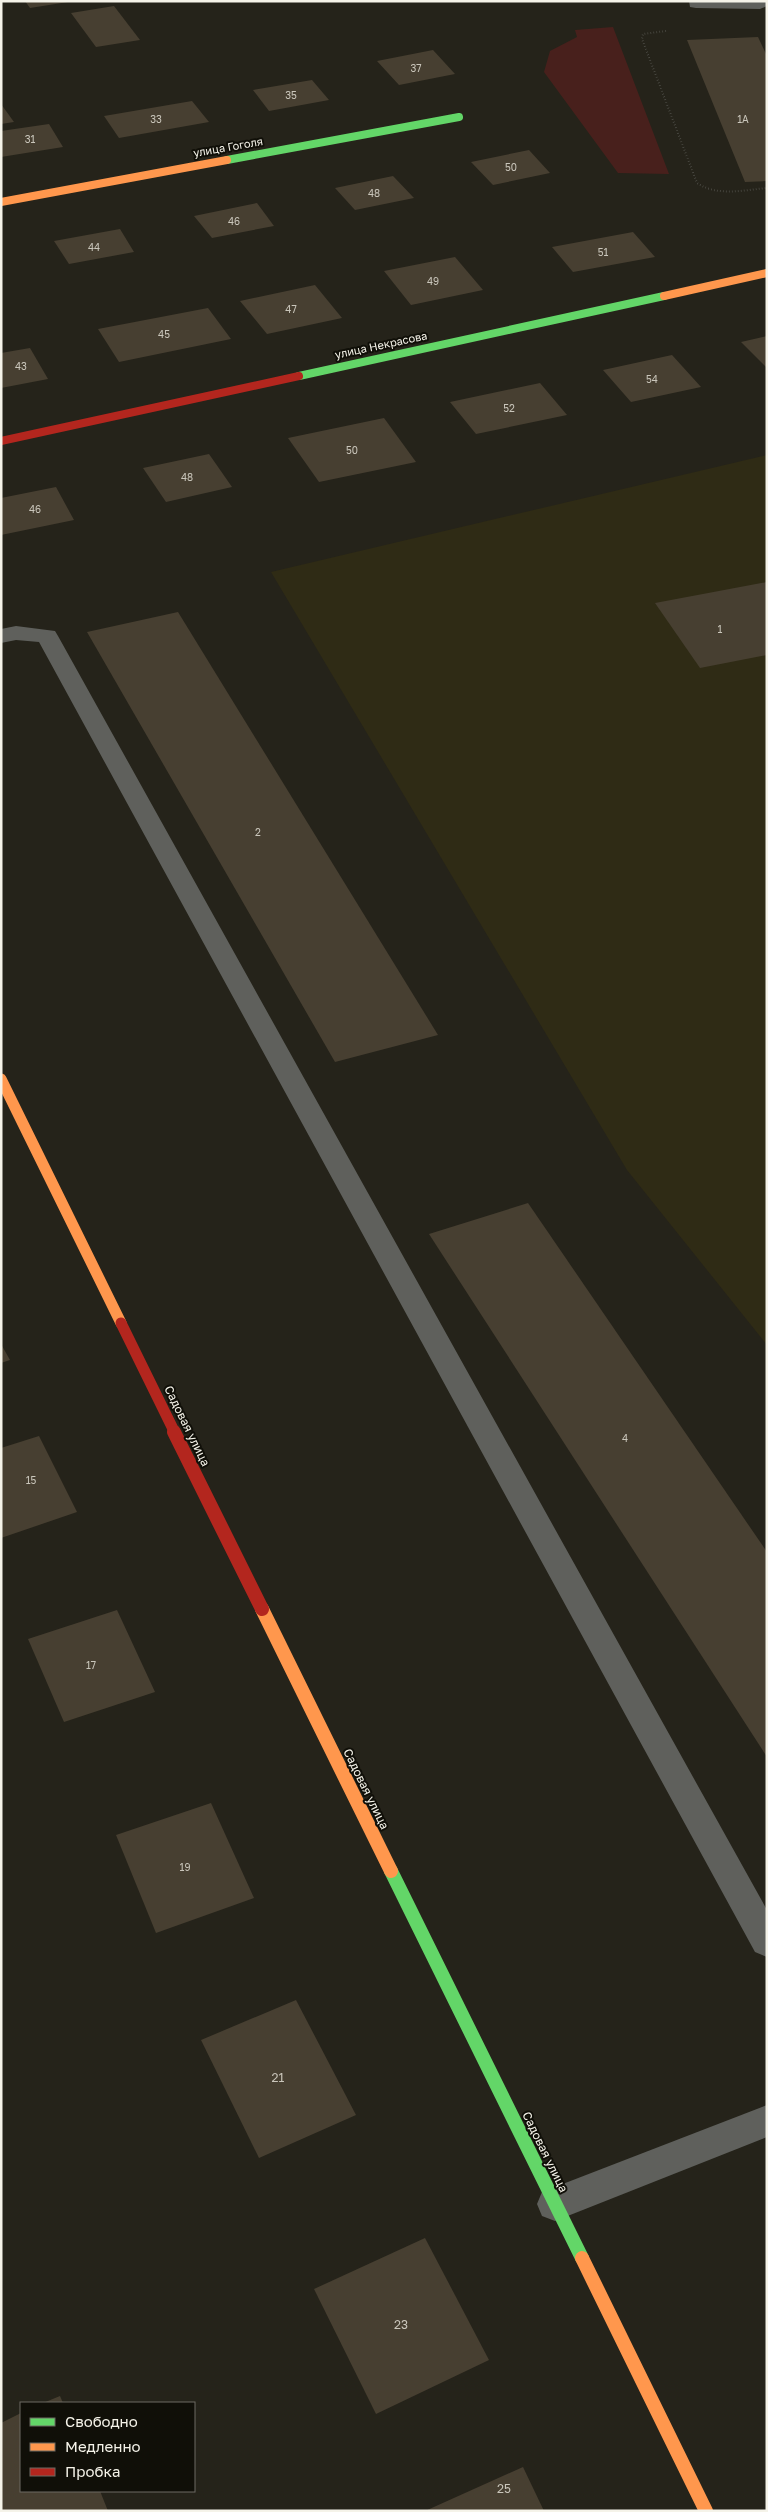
<svg xmlns="http://www.w3.org/2000/svg" width="768" height="2512" font-family="'Golos Text',sans-serif">
<style>
.built{fill:#2f2b15}
.green{fill:#48201c}
.building{fill:#473f31}
.lines{fill:none;stroke-linecap:round;stroke-linejoin:round}
.path{stroke:#60605b;stroke-width:2;stroke-dasharray:0.5 2.5;stroke-linecap:butt}
.lane{fill:#5f605c;fill-rule:evenodd}
.fast-far1{stroke:#63d668;stroke-width:8}
.fast{stroke:#63d668;stroke-width:14}
.slow-far2{stroke:#ff974d;stroke-width:8}
.slow-far1{stroke:#ff974d;stroke-width:11}
.slow{stroke:#ff974d;stroke-width:14}
.jam-far2{stroke:#b3261e;stroke-width:8}
.jam-far1{stroke:#b3261e;stroke-width:11}
.jam{stroke:#b3261e;stroke-width:14}
.labels{text-anchor:middle;stroke-width:4;stroke-linejoin:round;paint-order:stroke}
.number-label{font-size:10px;fill:#cac6bb}
.far-street-label{font-size:11px;fill:#f5f3e9;stroke:#100f08}
.street-label{font-size:12px;fill:#f5f3e9;stroke:#100f08}
.near-number-label{font-size:12px;fill:#cac6bb}
</style>
<rect width="100%" height="100%" fill="#25231a"/>
<path class="built" d="M 767,455 L 767,1345 L 627,1170 L 271,572 Z"/>
<path class="green" d="M 613,27 L 669,174 L 618,173 L 544,72 L 550,51 L 577,37 L 575,30 Z"/>
<g class="building">
<path d="M 25,1 L 68,1 L 68,2 L 30,8 Z"/>
<path d="M 114,6 L 140,40 L 96,47 L 71,13 Z"/>
<path d="M 758,37 L 767,56 L 767,181 L 745,182 L 687,40 Z"/>
<path d="M 433,50 L 455,74 L 399,85 L 377,61 Z"/>
<path d="M 312,80 L 329,100 L 269,111 L 253,90 Z"/>
<path d="M 192,101 L 209,122 L 119,138 L 104,116 Z"/>
<path d="M 1,104 L 14,122 L 1,124 Z"/>
<path d="M 49,124 L 63,147 L 1,157 L 1,131 Z"/>
<path d="M 529,150 L 550,173 L 493,185 L 471,162 Z"/>
<path d="M 393,176 L 414,198 L 355,210 L 335,188 Z"/>
<path d="M 257,203 L 274,226 L 212,238 L 194,216 Z"/>
<path d="M 120,229 L 134,252 L 69,264 L 54,241 Z"/>
<path d="M 633,232 L 655,257 L 573,272 L 552,247 Z"/>
<path d="M 455,257 L 483,290 L 411,305 L 384,271 Z"/>
<path d="M 315,285 L 342,318 L 267,334 L 240,301 Z"/>
<path d="M 208,308 L 231,339 L 119,362 L 98,329 Z"/>
<path d="M 767,336 L 767,368 L 741,342 Z"/>
<path d="M 30,348 L 48,379 L 1,388 L 1,353 Z"/>
<path d="M 672,355 L 701,387 L 631,402 L 603,370 Z"/>
<path d="M 540,383 L 567,415 L 476,434 L 450,402 Z"/>
<path d="M 384,418 L 416,462 L 319,482 L 288,438 Z"/>
<path d="M 209,454 L 232,487 L 166,502 L 143,468 Z"/>
<path d="M 56,487 L 74,520 L 1,535 L 1,498 Z"/>
<path d="M 767,582 L 767,655 L 700,668 L 655,603 Z"/>
<path d="M 178,612 L 438,1035 L 335,1062 L 87,632 Z"/>
<path d="M 528,1203 L 767,1552 L 767,1757 L 429,1234 Z"/>
<path d="M 1,1344 L 10,1360 L 1,1363 Z"/>
<path d="M 39,1436 L 77,1512 L 1,1538 L 1,1448 Z"/>
<path d="M 117,1610 L 155,1692 L 64,1722 L 28,1639 Z"/>
<path d="M 211,1803 L 254,1898 L 156,1933 L 116,1835 Z"/>
<path d="M 296,2000 L 356,2115 L 259,2158 L 201,2040 Z"/>
<path d="M 425,2238 L 489,2360 L 376,2414 L 314,2289 Z"/>
<path d="M 60,2396 L 63,2403 L 43,2403 Z"/>
<path d="M 21,2413 L 21,2491 L 100,2491 L 108,2511 L 1,2511 L 1,2423 Z"/>
<path d="M 523,2467 L 544,2511 L 425,2511 Z"/>
</g>
<g class="lines">
<path class="path" d="M 666,31 L 643,34 L 642,39 L 697,183 C 718,197 743,190 767,188"/>
<g class="lane">
<path d="M 689,1 L 766,1 L 767,6 L 760,9 L 696,8 L 690,7 Z"/>
<path d="M 16,626 L 55,631 L 58,636 L 767,1910 L 767,1957 L 755,1952 L 39,642 L 16,640 L 1,643 L 1,629 Z"/>
<path d="M 767,2105 L 767,2137 L 555,2221 L 542,2216 L 537,2204 L 542,2192 Z"/>
</g>
<g class="fast-far1">
<path d="M 227,160 L 459,117"/>
<path d="M 299,376 L 664,296"/>
</g>
<path class="fast" d="M 391,1871 L 582,2258"/>
<g class="slow-far2">
<path d="M 1,202 L 227,160"/>
<path d="M 664,296 L 767,273"/>
</g>
<path class="slow-far1" d="M 1,1079 L 121,1323"/>
<g class="slow">
<path d="M 262,1609 L 391,1871"/>
<path d="M 582,2258 L 706,2511"/>
</g>
<path class="jam-far2" d="M 1,441 L 299,376"/>
<path class="jam-far1" d="M 121,1323 L 175,1433"/>
<path class="jam" d="M 174,1432 L 262,1609"/>
</g>
<g class="labels">
<g class="number-label">
<text x="416" y="72">37</text>
<text x="291" y="99">35</text>
<text x="156" y="123">33</text>
<text x="743" y="123">1А</text>
<text x="30" y="143">31</text>
<text x="511" y="171">50</text>
<text x="374" y="197">48</text>
<text x="234" y="225">46</text>
<text x="94" y="251">44</text>
<text x="603" y="256">51</text>
<text x="433" y="285">49</text>
<text x="291" y="313">47</text>
<text x="164" y="338">45</text>
<text x="21" y="370">43</text>
<text x="652" y="383">54</text>
<text x="509" y="412">52</text>
<text x="352" y="454">50</text>
<text x="187" y="481">48</text>
<text x="35" y="513">46</text>
<text x="720" y="633">1</text>
<text x="258" y="836">2</text>
<text x="625" y="1442">4</text>
<text x="31" y="1484">15</text>
<text x="91" y="1669">17</text>
<text x="185" y="1871">19</text>
</g>
<g class="far-street-label">
<text transform="translate(228 147) rotate(-10)" y="4">улица Гоголя</text>
<text transform="translate(381 345) rotate(-12)" y="4">улица Некрасова</text>
</g>
<g class="street-label">
<text transform="translate(187 1426) rotate(64)" y="4">Садовая улица</text>
<text transform="translate(366 1789) rotate(64)" y="4">Садовая улица</text>
<text transform="translate(545 2152) rotate(64)" y="4">Садовая улица</text>
</g>
<g class="near-number-label">
<text x="278" y="2082">21</text>
<text x="401" y="2329">23</text>
<text x="504" y="2493">25</text>
</g>
</g>
<rect width="768" height="2512" fill="none" stroke="#f5f3e9" stroke-width="5"/>
<rect x="20" y="2402" width="175" height="90" fill="#100f08" stroke="#6c6a62"/>
<rect x="30" y="2418" width="25" height="8" fill="#63d668" stroke="#6c6a62"/>
<text x="65" y="2427" font-size="15" fill="#f5f3e9">Свободно</text>
<rect x="30" y="2443" width="25" height="8" fill="#ff974d" stroke="#6c6a62"/>
<text x="65" y="2452" font-size="15" fill="#f5f3e9">Медленно</text>
<rect x="30" y="2468" width="25" height="8" fill="#b3261e" stroke="#6c6a62"/>
<text x="65" y="2477" font-size="15" fill="#f5f3e9">Пробка</text>
</svg>
